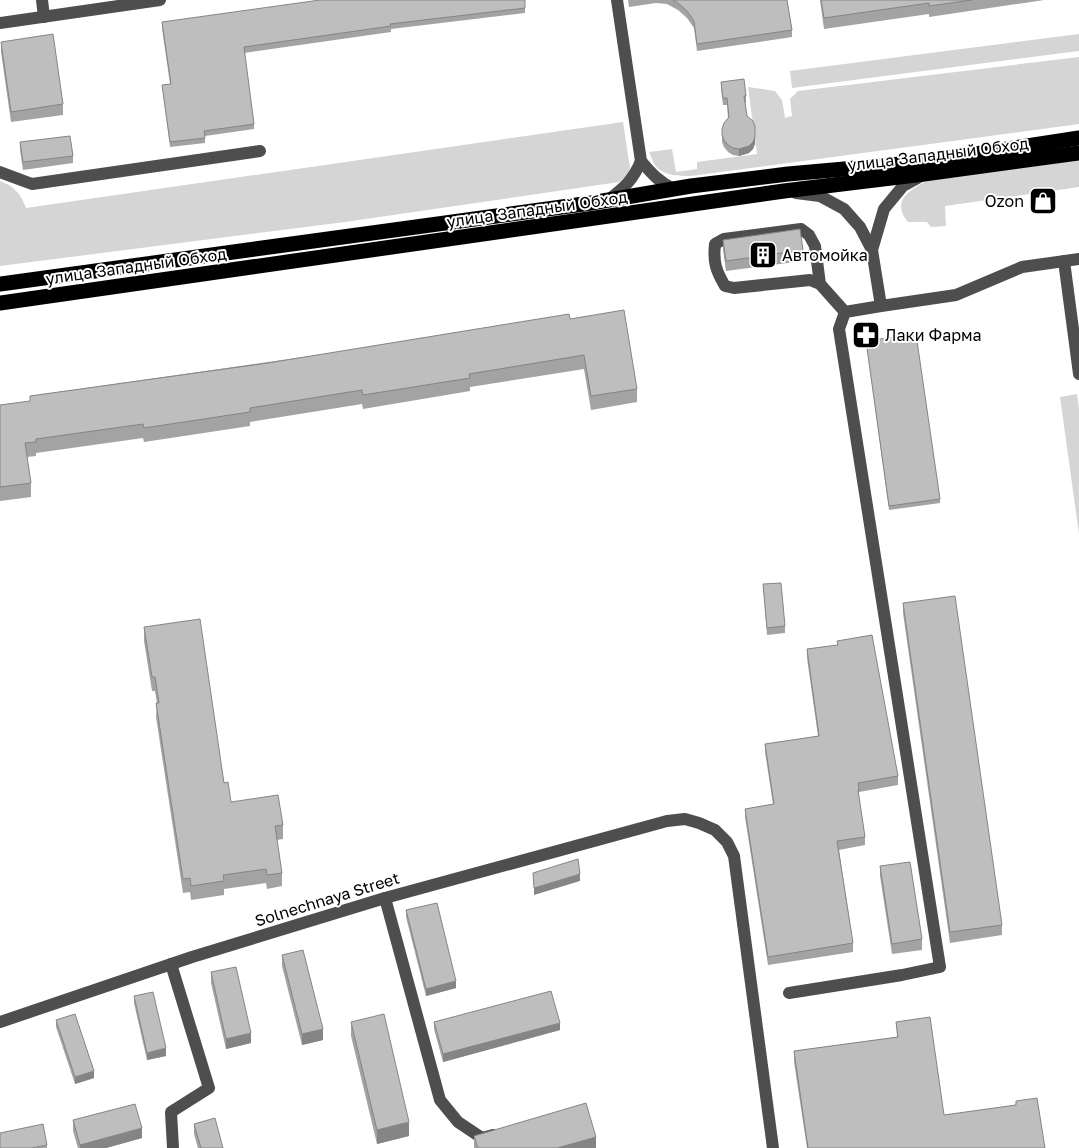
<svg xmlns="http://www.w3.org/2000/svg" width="1079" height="1148" font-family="'Golos Text',sans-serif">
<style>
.green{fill:#d5d5d5}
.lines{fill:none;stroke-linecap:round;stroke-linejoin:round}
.minor{stroke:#4e4e4e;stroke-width:12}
.highway{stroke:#000;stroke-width:15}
.wall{fill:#a3a3a3}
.shaded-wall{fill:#858585}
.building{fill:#bebebe;stroke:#858585}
.labels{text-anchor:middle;stroke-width:4;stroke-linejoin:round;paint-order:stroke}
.street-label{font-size:16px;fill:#000;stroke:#fff}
.poi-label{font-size:16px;fill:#000;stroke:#fff;text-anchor:start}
</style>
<rect width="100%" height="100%" fill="#fff"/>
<g class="green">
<path d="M 1079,34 L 1079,51 L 792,88 L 790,71 Z"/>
<path d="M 1079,57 L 1079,124 L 691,176 C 678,176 662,176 654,164 C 652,160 651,155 649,152 L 672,149 L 676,172 L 697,169 L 697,162 L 757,154 L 748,87 L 775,91 L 782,100 L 785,118 L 792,116 L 790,99 L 798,91 Z"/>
<path d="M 623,122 L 630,168 L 627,175 L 619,182 L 345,222 L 0,266 L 0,181 C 14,186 21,194 26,208 Z"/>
<path d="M 1079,160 L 1079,187 L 945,206 L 946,226 L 931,227 L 927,222 L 908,222 C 890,200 911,190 928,180 Z"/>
<path d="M 1077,394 L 1079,409 L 1079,534 L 1060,397 Z"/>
</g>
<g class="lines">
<g class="minor">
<path d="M 42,0 L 44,17"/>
<path d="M 617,0 L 641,161 C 651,173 660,183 674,189"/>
<path d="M 0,23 L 160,0"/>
<path d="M 0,172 L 32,184 L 260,151"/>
<path d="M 796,193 L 820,196 L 844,209 L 860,227 L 872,250 L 881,306 L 956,295 L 1022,267 L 1079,259"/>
<path d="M 608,200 C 624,188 633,180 641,161"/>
<path d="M 872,250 L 884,209 L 903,186 L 923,175"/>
<path d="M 1064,261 L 1079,374"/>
<path d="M 820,284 L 815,246 L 809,235 L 801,229 L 724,239 L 715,244 C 713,262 716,271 725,286 L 734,288 L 810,280 L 820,284 L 845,312"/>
<path d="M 385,898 L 440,1100 L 458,1122 L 482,1138 L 493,1135"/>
<path d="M 171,964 L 209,1088 L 171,1112 L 173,1148"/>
<path d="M 789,993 L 902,975 L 940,967 L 839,329 L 845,312 L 881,306"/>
<path d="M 0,1022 L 192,957 L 385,898 L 667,821 L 685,819 L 699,823 L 715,830 L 727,842 L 734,856 L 773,1148"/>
</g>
<g class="highway">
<path d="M 0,284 L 591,203 L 691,186 L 788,174 L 923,162 L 1079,138"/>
<path d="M 0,303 L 784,191 L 924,174 L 1079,153"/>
</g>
</g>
<g class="wall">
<path d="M 628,0 L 787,0 L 792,30 L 792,37 L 697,51 L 694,28 L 687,18 L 678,10 L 667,4 L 656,3 L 629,7 Z"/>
<path d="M 820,0 L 1044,0 L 929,17 L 929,14 L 824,29 Z"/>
<path d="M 525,8 L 525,13 L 391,29 L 391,32 L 244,53 L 254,124 L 254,129 L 205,136 L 205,143 L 170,147 L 162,85 L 170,84 L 162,28 L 162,22 Z"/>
<path d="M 1,42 L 63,104 L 63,115 L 11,122 L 1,52 Z"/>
<path d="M 721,82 L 746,96 L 746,103 L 745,103 L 747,116 L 755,144 L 753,149 L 749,153 L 739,156 L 733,155 L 728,152 L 724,147 L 722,142 L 722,129 L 728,118 L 727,105 L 723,105 L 721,89 Z"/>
<path d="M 20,142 L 73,156 L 73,163 L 23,170 L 20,150 Z"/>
<path d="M 723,240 L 803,250 L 803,261 L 726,271 L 723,250 Z"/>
<path d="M 570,319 L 637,389 L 637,402 L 591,410 L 584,369 L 470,387 L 470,391 L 363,409 L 362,404 L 250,422 L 250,426 L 144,442 L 143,438 L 36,453 L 36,456 L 27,457 L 31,483 L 31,497 L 0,501 L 0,405 L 30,401 L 30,396 Z"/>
<path d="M 866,341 L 940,499 L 940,503 L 889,510 Z"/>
<path d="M 763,584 L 785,626 L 785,633 L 767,635 Z"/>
<path d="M 903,603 L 1002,925 L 1002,935 L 950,943 L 903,613 Z"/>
<path d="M 144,627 L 224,783 L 231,802 L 283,825 L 283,839 L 277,840 L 282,873 L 282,886 L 267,889 L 266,883 L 224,889 L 224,895 L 191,900 L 190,892 L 183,893 L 156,717 L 157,703 L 155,691 L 152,691 L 144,641 Z"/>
<path d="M 837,641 L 898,776 L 898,785 L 859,792 L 859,797 L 865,837 L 865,845 L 839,850 L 853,943 L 853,952 L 768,965 L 745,817 L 745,809 L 773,804 L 765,752 L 765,744 L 818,736 L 807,658 L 807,649 L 837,645 Z"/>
<path d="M 880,866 L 922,939 L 922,950 L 892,954 L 880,876 Z"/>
<path d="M 406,910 L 456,988 L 426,996 L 406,917 Z"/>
<path d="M 282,955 L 323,1040 L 302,1045 L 282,966 Z"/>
<path d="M 211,972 L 251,1043 L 226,1049 L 211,983 Z"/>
<path d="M 134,996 L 166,1056 L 147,1060 L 134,1003 Z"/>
<path d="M 56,1020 L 94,1078 L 75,1084 L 56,1027 Z"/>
<path d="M 351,1022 L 409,1136 L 377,1144 L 351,1036 Z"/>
<path d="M 434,1022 L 560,1030 L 443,1062 L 434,1029 Z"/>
<path d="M 896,1022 L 944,1115 L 1016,1105 L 1016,1101 L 1045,1148 L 807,1148 L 794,1062 L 794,1051 L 897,1037 Z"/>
<path d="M 73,1120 L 142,1138 L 106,1148 L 78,1148 L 73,1131 Z"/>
<path d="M 194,1124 L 223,1148 L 198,1148 L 194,1134 Z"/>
<path d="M 474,1136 L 596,1148 L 474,1148 Z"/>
<path d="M 47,1145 L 47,1148 L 0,1148 Z"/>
</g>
<g class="shaded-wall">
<path d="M 755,137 L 755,144 L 753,149 L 749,153 L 739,156 L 739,149 Z"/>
<path d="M 580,874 L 580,881 L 534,895 L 534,888 Z"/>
<path d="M 456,981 L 456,988 L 426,996 L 426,989 Z"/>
<path d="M 560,1023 L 560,1030 L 443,1062 L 443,1054 Z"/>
<path d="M 323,1029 L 323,1040 L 302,1045 L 302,1034 Z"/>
<path d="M 251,1033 L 251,1043 L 226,1049 L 226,1039 Z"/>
<path d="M 166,1048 L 166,1056 L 147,1060 L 147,1053 Z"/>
<path d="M 94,1071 L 94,1078 L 75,1084 L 75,1077 Z"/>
<path d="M 409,1122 L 409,1136 L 377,1144 L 377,1130 Z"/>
<path d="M 142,1128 L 142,1138 L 106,1148 L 80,1148 L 80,1145 Z"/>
<path d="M 596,1137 L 596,1148 L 557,1148 Z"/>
</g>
<g class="building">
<path d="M 320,0 L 525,0 L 525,8 L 390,24 L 391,26 L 244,47 L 254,124 L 204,131 L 205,138 L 170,142 L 162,85 L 171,84 L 162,22 Z"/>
<path d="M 673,0 L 787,0 L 792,30 L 697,44 L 694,21 L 687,11 L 678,3 Z"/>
<path d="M 821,0 L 972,0 L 929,6 L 929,3 L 824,18 Z"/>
<path d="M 53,34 L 63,104 L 11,112 L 1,42 Z"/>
<path d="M 744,79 L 746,96 L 744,96 L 747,116 L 753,121 L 755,126 L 755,137 L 753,142 L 749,146 L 739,149 L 733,148 L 728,145 L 724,140 L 722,135 L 722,129 L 724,123 L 729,117 L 727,98 L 723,98 L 721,82 Z"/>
<path d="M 70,136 L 73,156 L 23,162 L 20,142 Z"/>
<path d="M 800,229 L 803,250 L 726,261 L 723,240 Z"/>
<path d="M 624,310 L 637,389 L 591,396 L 584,355 L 469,374 L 470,378 L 363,395 L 362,390 L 250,408 L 250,412 L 144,428 L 143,424 L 36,439 L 36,442 L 25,443 L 31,483 L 0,487 L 0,405 L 30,401 L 30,396 L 268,363 L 569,314 L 570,319 Z"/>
<path d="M 916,334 L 940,499 L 889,506 L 866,341 Z"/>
<path d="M 781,583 L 785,626 L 767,628 L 763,584 Z"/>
<path d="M 955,596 L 1002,925 L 950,932 L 903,603 Z"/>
<path d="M 200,619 L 224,783 L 228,782 L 231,802 L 278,795 L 283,825 L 275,826 L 282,873 L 267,875 L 266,869 L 223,875 L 224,881 L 191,886 L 190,878 L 183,879 L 156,703 L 159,703 L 155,677 L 152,677 L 144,627 Z"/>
<path d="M 872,635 L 898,776 L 858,783 L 859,790 L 858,790 L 865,837 L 837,841 L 853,943 L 768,957 L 745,809 L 774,804 L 765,744 L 819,736 L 807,649 L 838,645 L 837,641 Z"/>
<path d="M 578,859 L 580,874 L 534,888 L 533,873 Z"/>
<path d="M 910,862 L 922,939 L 892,944 L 880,866 Z"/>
<path d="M 437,903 L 456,981 L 426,989 L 406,910 Z"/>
<path d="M 303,950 L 323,1029 L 302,1034 L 282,955 Z"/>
<path d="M 236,967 L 251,1033 L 226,1039 L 211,972 Z"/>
<path d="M 551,991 L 560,1023 L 443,1054 L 434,1022 Z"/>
<path d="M 153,992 L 166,1048 L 147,1053 L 134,996 Z"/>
<path d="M 75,1014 L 94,1071 L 75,1077 L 56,1020 Z"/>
<path d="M 384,1014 L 409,1122 L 377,1130 L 351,1022 Z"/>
<path d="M 930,1017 L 944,1115 L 1016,1105 L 1016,1101 L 1037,1098 L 1045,1148 L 808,1148 L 794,1051 L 898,1037 L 896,1022 Z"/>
<path d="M 586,1103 L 596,1137 L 557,1148 L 478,1148 L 474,1136 Z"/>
<path d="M 135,1104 L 142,1128 L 80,1145 L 73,1120 Z"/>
<path d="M 215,1118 L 223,1148 L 201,1148 L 194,1124 Z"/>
<path d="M 43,1124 L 47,1145 L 32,1148 L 0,1148 L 0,1133 Z"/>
</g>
<defs>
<g id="shop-square" transform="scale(1.4375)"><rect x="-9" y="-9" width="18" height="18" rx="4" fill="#000" stroke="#fff"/><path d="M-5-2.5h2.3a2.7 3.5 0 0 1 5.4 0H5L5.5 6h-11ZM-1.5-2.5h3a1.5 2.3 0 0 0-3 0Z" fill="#fff"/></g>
<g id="building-square" transform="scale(1.4375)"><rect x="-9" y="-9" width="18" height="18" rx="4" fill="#000" stroke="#fff"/><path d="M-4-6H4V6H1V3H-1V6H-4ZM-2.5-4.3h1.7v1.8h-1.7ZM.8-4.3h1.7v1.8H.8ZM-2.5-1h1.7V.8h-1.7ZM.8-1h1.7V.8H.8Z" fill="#fff"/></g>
<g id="pharmacy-square" transform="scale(1.4375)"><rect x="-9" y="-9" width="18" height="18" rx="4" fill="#000" stroke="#fff"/><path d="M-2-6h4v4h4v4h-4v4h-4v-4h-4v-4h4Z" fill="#fff"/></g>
</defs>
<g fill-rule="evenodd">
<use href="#shop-square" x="1043" y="201"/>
<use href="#building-square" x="763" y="255"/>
<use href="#pharmacy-square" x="866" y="335"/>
</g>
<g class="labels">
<g class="street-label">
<text transform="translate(938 154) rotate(-7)" y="6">улица Западный Обход</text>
<text transform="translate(537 209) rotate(-8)" y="6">улица Западный Обход</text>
<text transform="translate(136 266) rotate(-8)" y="6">улица Западный Обход</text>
<text transform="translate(327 899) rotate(-17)" y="6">Solnechnaya Street</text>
</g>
<g class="poi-label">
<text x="1024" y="207" text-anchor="end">Ozon</text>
<text x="782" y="261">Автомойка</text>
<text x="885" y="341">Лаки Фарма</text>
</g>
</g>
</svg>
